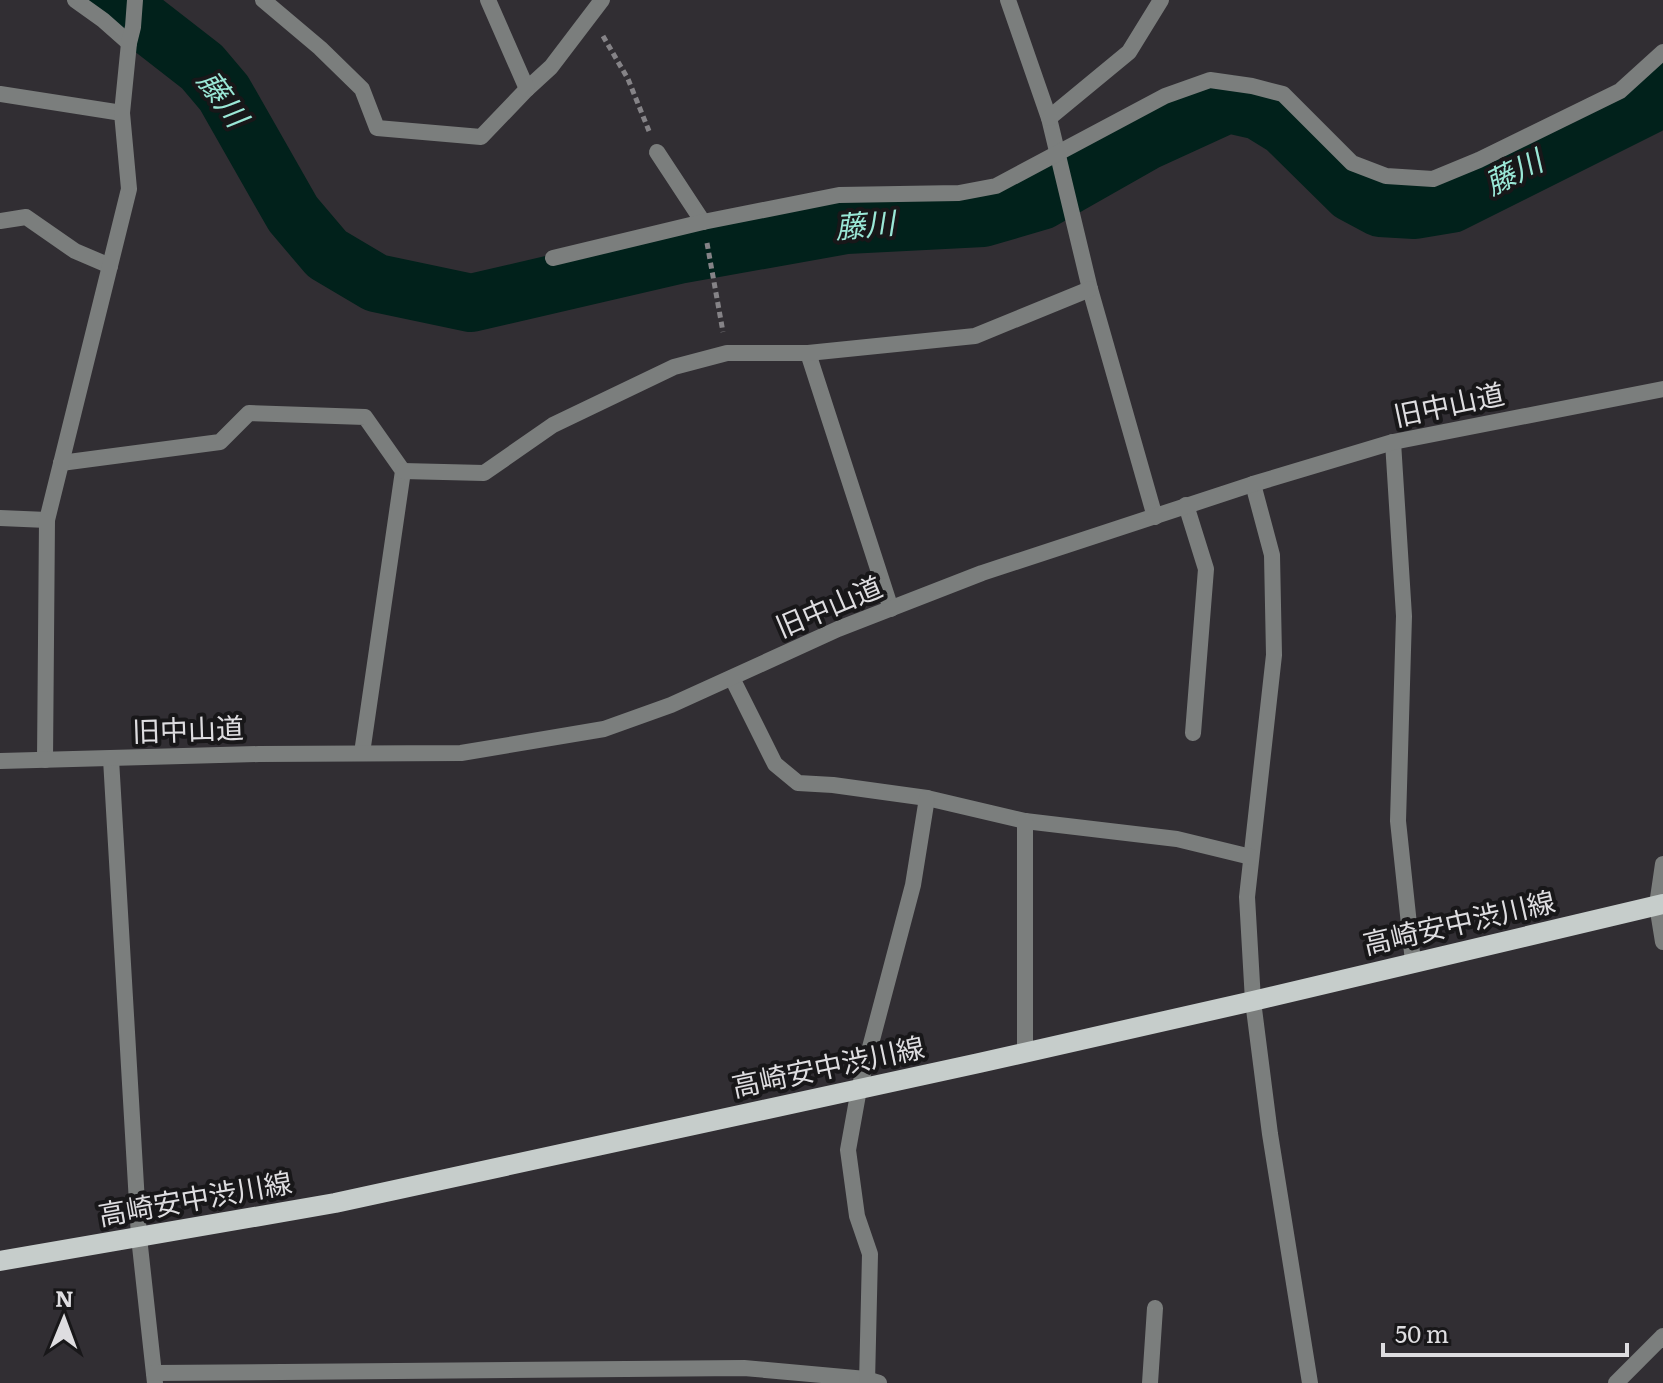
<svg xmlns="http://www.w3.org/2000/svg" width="1663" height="1383" font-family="Literata,'Noto Sans JP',serif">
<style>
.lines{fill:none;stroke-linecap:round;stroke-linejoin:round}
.river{stroke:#01211b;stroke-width:58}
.path{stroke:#858387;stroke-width:5;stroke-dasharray:6 4;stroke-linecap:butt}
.lane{stroke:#7b7e7d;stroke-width:16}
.street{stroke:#7b7e7d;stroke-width:16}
.primary{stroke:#c6cdcb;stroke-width:20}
.labels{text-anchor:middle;stroke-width:8;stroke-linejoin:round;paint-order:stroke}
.street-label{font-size:28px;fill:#dedde0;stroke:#181719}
.water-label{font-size:30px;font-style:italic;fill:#9ae7d6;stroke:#181719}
</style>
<rect width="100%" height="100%" fill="#312e33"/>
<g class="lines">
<path class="river" d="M 116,0 L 202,67 L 224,93 L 293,214 L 327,254 L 376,283 L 471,303 L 678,255 L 846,225 L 983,218 L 1041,201 L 1145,142 L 1228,104 L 1259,111 L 1285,127 L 1352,193 L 1380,208 L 1415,210 L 1451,204 L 1647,106 L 1663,91"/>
<g class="path">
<path d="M 603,36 L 628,79 L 649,131"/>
<path d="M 707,243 L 723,332"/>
</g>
<path class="lane" d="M 1150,1383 L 1155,1308"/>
<g class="street">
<path d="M 75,0 L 103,20 L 129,43"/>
<path d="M 263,0 L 320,48 L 362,89 L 377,128 L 481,137 L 527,89 L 551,67 L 602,0"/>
<path d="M 488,0 L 527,89"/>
<path d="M 1008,0 L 1049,118 L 1090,289 L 1155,517"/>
<path d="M 0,94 L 122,113"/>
<path d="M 1049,118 L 1129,52 L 1161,0"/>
<path d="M 657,152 L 703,222"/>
<path d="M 0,221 L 26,217 L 75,251 L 110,266"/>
<path d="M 553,258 L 703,222 L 839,195 L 959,193 L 996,186 L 1165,96 L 1210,80 L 1252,86 L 1283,94 L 1352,163 L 1386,176 L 1433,179 L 1479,160 L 1620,91 L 1663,52"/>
<path d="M 808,353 L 891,609"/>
<path d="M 1393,442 L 1404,616 L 1398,821 L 1413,962"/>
<path d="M 61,463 L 220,442 L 249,413 L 365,417 L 403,471 L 362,753"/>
<path d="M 403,471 L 484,473 L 553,425 L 674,367 L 727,353 L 808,353 L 975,336 L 1090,289"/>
<path d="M 1253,484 L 1272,555 L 1274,655 L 1247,897 L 1253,1001 L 1270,1134 L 1310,1383"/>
<path d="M 1186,505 L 1206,569 L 1193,733"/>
<path d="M 0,518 L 47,520"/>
<path d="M 732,678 L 775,764 L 798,783 L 833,785 L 927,798 L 1025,821 L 1177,839 L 1251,857"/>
<path d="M 111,759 L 139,1237 L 155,1383"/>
<path d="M 45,760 L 47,520 L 129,189 L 122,113 L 129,43 L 133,27 L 135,0"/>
<path d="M 0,761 L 259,754 L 461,753 L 604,729 L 671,705 L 838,629 L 982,573 L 1253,484 L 1393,442 L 1663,389"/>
<path d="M 1663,864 L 1657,905 L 1663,942"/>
<path d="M 1025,1052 L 1025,821"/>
<path d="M 154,1373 L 744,1368 L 866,1379 L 879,1383"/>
<path d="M 867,1383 L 870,1254 L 857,1216 L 848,1150 L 859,1089 L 913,885 L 927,798"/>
<path d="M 1616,1383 L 1663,1336"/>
</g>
<path class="primary" d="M 0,1261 L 335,1203 L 979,1063 L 1253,1001 L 1663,904"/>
</g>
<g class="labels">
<g class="street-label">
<text transform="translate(1449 405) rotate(-12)" y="10">旧中山道</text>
<text transform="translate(829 607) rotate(-23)" y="10">旧中山道</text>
<text transform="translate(188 730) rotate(-2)" y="10">旧中山道</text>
<text transform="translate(1459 923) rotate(-13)" y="10">高崎安中渋川線</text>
<text transform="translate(828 1067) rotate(-12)" y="10">高崎安中渋川線</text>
<text transform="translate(195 1199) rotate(-10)" y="10">高崎安中渋川線</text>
</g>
<g class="water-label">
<text transform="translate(222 99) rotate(54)" y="10">藤川</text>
<text transform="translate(1514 173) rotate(-27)" y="10">藤川</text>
<text transform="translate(865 226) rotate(-5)" y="10">藤川</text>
</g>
</g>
<g transform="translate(64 1319) rotate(1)" stroke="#181719" stroke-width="6" paint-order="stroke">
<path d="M0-6L14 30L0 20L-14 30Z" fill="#dedde0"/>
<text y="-12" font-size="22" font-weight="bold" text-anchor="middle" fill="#dedde0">N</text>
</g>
<path d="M1383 1343v12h244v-12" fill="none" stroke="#dedde0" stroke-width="4"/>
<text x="1395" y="1343" font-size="24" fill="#dedde0" stroke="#181719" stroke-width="6" paint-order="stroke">50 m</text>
</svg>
